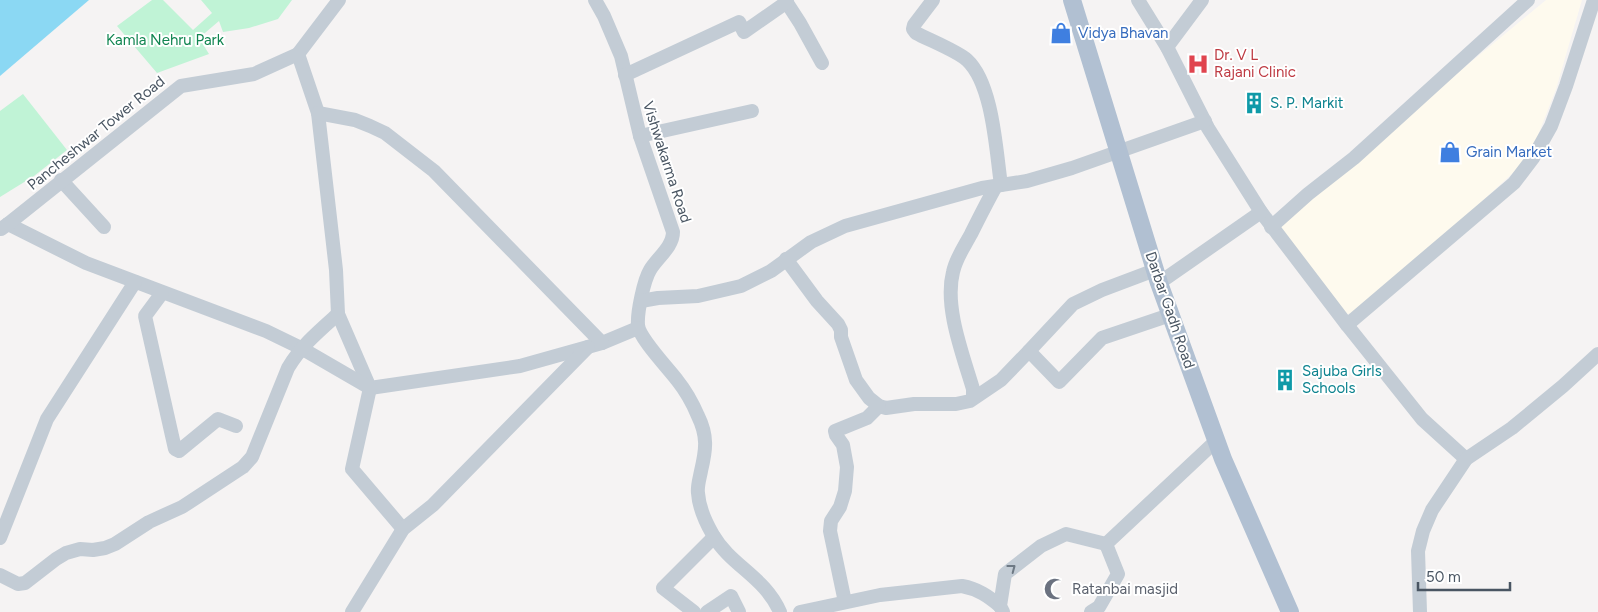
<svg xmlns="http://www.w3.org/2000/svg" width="1598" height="612" font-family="Figtree,sans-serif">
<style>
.commercial{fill:#fefaee}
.green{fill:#c0f3d6}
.water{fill:#8bd8f3}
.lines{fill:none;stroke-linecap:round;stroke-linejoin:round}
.minor{stroke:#c3ccd5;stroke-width:14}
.major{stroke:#b1c0d2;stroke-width:18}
.oneway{stroke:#6e7984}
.labels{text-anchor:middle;stroke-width:4;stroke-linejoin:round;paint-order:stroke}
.shop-label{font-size:15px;fill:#366cbe;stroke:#fff;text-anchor:start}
.park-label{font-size:15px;fill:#118551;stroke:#fff}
.health-label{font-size:15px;fill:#be3a42;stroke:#fff;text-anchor:start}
.culture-label{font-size:15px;fill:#0d838f;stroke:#fff;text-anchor:start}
.street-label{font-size:15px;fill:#495562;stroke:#fff}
.worship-label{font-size:15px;fill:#5b616d;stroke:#fff;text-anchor:start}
</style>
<rect width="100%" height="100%" fill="#f5f3f3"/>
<path class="commercial" d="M 1546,0 L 1582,0 L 1556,89 L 1529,158 L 1400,277 L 1354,312 L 1344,315 L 1270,228 Z"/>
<g class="green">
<path d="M 152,0 L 163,0 L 193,30 L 212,13 L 201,0 L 292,0 L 278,19 L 249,28 L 223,32 L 219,21 L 199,38 L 209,54 L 157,73 L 117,26 Z"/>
<path d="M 23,94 L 67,150 L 34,176 L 0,197 L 0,111 Z"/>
</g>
<path class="water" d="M 0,0 L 89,0 L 0,76 Z"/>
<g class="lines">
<g class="minor">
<path d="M 595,0 L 604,16 L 621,56 L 640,136 L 673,232 C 673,247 657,258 650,270 C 644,280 637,312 638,325 C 639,338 668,368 677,380 C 685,390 693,404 698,416 C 708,436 706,450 701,471 C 700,477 697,486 698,493 C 699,508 706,523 713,535 C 731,566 765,577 780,612"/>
<path d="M 785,0 L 800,23 L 822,63"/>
<path d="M 933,0 L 914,25 L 913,29 L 916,33 C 929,40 957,51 967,60 C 993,84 996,151 1001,185"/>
<path d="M 1138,0 L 1167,47 L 1208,128 L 1261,212 L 1347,325 L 1514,183 L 1533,158 L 1551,126 L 1566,86 L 1594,0"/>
<path d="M 1167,47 L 1202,0"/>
<path d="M 298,54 L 318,113 L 336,270 L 338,314 L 370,388 L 520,366 L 602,343 L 638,328"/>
<path d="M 625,75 L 739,22 L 744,32 L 787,2"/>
<path d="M 318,113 L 355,120 L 370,126 L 385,133 L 434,171 L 602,343"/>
<path d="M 640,136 L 752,111"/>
<path d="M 61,180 L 104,227"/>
<path d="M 8,224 L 86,263 L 266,331 L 301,348 L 370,388 L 352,469 L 403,529"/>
<path d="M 1271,227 L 1308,194 L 1354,158 L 1528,0"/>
<path d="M 1,229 L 8,224 L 181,86 L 254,74 L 298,54 L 339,0"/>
<path d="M 786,259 L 817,301 L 838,324 L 841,330 L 841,337 L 856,380 L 869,398 L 879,406 L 886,408 L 914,404 L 956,404 L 970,401 L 1001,380 L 1029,351"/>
<path d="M 1155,270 L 1102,290 L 1073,304 L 1029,351 L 1059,382 L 1102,338 L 1170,315"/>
<path d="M 1159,283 L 1261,212"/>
<path d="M 162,293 L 145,316 L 175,449 L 179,451 L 218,419 L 236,426"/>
<path d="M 641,301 L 658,298 L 698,296 L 741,286 L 771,271 L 811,242 L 845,226 L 982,188 L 1027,181 L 1072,168 L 1205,121"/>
<path d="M 1347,325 L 1422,419 L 1466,459"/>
<path d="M 973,398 L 973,389 C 963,355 944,307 953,272 C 956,258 964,247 971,234 C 979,218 987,202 996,186"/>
<path d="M 0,538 L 47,419 L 135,282"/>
<path d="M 1106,544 L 1217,440"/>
<path d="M 0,575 L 18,584 L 25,583 L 56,559 L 66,553 L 80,549 L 93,550 L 105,548 L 115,544 L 149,522 L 182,507 L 243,467 L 252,457 L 288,368 C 301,346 319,331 338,314"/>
<path d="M 845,602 L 830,531 L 831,521 L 840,507 L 845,491 L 847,467 L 843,445 L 836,435 L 835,431 L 867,418 L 879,406"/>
<path d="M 352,612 L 403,529 L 433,505 L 588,347"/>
<path d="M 694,612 L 663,588 L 714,537"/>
<path d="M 707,612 L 731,596 L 739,612"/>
<path d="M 800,612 L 880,595 L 962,586 C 978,589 988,596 1000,606"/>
<path d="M 1003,612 L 1000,606 L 1005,574 L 1041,546 L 1066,534 L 1106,544"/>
<path d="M 1091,612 L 1099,607 L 1118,574 L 1106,544"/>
<path d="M 1420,612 L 1418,551 L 1423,531 L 1432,510 L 1466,459 L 1512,428 L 1563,386 L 1598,354"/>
</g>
<path class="major" d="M 1072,0 L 1159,283 L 1223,459 L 1290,612"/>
</g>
<defs><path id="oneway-chevron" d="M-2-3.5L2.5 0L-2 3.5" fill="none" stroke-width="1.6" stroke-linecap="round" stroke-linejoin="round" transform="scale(1.25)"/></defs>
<use class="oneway" href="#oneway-chevron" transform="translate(1012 568) rotate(-37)"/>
<defs>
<g id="shop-bare" transform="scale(1.725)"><path d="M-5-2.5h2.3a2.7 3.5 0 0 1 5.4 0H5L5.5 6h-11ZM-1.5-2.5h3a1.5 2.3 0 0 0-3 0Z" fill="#3f7fe0" stroke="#fff" stroke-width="2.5" paint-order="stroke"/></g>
<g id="hospital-bare" transform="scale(1.725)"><path d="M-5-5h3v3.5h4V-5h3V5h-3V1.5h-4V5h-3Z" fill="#e0444e" stroke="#fff" stroke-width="2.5" paint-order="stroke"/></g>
<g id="building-bare" transform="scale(1.725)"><path d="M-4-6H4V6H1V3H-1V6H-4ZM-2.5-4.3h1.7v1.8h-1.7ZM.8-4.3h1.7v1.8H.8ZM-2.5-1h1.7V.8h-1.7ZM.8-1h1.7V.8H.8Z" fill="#0f9aa8" stroke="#fff" stroke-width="2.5" paint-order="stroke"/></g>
<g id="mosque-bare" transform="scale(1.725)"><path d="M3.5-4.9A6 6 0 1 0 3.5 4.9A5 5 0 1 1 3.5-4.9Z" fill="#6b7280" stroke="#fff" stroke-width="2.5" paint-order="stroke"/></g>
</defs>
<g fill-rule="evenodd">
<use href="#shop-bare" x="1061" y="33"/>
<use href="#hospital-bare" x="1198" y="64"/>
<use href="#building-bare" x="1254" y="103"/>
<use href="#shop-bare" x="1450" y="152"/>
<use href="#building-bare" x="1285" y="380"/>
<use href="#mosque-bare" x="1055" y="589"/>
</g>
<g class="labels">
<g class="shop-label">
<text x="1078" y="38">Vidya Bhavan</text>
<text x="1466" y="157">Grain Market</text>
</g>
<g class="park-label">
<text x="165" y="45">Kamla Nehru Park</text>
</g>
<g class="health-label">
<text x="1214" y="60">Dr. V L<tspan x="1214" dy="17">Rajani Clinic</tspan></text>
</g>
<g class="culture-label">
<text x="1270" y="108">S. P. Markit</text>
<text x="1302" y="376">Sajuba Girls<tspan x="1302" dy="17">Schools</tspan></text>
</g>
<g class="street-label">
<text transform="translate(96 133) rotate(-39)" y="5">Pancheshwar Tower Road</text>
<text transform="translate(667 162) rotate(72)" y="5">Vishwakarma Road</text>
<text transform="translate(1170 310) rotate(71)" y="5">Darbar Gadh Road</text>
</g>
<g class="worship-label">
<text x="1072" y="594">Ratanbai masjid</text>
</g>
</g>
<path d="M1418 582v8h92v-8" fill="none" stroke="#495562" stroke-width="2.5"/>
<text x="1426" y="582" font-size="15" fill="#495562" stroke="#ffffff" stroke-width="4" paint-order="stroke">50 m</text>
</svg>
